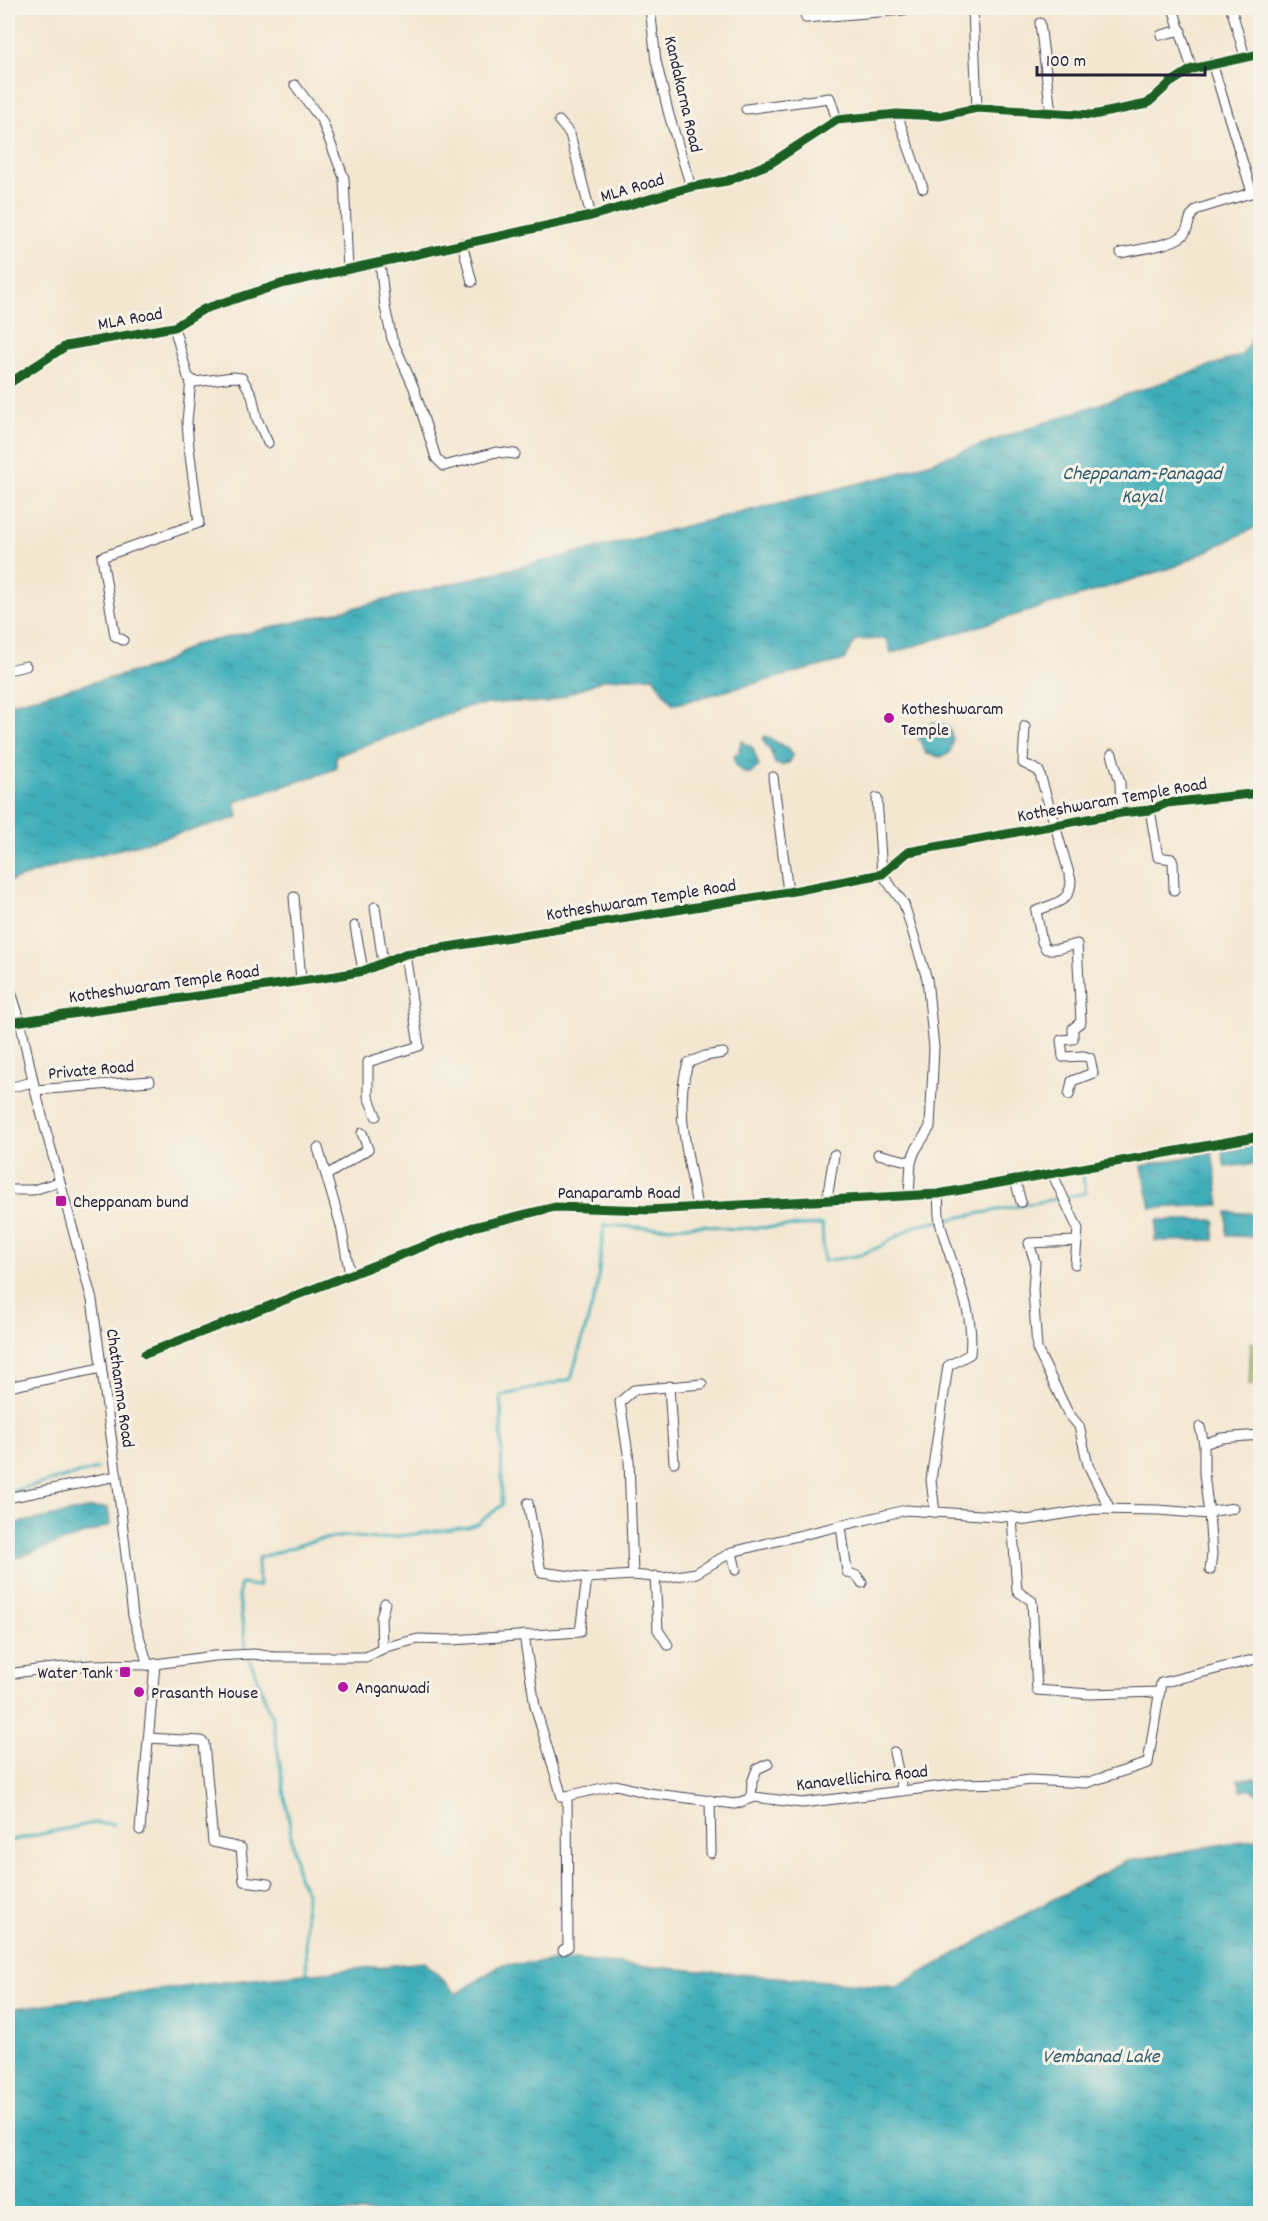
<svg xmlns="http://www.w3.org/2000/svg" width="1268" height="2221" font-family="Dekko,sans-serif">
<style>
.park{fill:url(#park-dots);stroke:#627151;stroke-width:1.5}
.water{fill:url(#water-ripples);stroke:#30687a;stroke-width:1.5}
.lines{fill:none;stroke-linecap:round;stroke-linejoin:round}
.stream{stroke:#3eaeb9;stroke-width:3}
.minor-casing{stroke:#424052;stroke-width:11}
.minor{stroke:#fff;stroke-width:9}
.cycleway-casing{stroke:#f7f3e8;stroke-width:13}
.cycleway{stroke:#1b5e20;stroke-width:9}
.poi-dot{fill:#b5179e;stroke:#f7f3e8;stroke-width:2}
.labels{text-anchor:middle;stroke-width:6;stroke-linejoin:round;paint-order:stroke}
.street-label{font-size:18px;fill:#22223b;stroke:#f7f3e8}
.poi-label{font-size:18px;fill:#22223b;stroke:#f7f3e8;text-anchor:start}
.water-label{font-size:20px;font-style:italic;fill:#2d5a6d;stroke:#f7f3e8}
</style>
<defs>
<pattern id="park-dots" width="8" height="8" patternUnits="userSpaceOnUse" patternTransform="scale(1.5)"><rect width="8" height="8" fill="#a3c067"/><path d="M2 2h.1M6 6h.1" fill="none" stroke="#849c56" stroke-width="1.8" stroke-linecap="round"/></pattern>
<pattern id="water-ripples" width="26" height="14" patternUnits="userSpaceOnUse" patternTransform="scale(1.5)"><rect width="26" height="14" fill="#3eaeb9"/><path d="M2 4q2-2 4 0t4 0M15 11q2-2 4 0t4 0" fill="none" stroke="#348d98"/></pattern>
</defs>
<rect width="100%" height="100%" fill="#f7f3e8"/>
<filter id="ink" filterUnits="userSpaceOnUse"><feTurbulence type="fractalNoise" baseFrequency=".0167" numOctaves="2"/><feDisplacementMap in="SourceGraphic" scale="12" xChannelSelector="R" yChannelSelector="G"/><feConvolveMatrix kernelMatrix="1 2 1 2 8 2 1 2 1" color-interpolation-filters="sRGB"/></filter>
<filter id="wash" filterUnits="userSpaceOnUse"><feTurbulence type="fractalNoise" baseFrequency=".008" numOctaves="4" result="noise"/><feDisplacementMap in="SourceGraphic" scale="24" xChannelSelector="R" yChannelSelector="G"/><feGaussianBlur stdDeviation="1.35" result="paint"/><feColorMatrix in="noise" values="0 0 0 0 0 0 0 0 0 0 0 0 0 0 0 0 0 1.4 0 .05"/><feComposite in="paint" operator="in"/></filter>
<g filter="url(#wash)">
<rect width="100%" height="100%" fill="#f4e7d1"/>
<path class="park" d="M 1251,1343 L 1260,1343 L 1260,1385 L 1249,1385 Z"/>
<g class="water">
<path d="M 1260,333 L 1260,525 L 1174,567 L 891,653 L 887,639 L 856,640 L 844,660 L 673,705 L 653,677 L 605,679 L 547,703 L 510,702 L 470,706 L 336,756 L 336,769 L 235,802 L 238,818 L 59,865 L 8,882 L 8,704 L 157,666 L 193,645 L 300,621 L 893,475 L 1242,355 L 1253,337 Z"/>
<path d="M 933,722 L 948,726 L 953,739 L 950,753 L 941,757 L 926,754 L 919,738 L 923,729 Z"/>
<path d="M 765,736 L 788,748 L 792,755 L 790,762 L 782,766 L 775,764 L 771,752 L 763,740 Z"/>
<path d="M 742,741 L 753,748 L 759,766 L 752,772 L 746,774 C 739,769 734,765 734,756 L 741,750 L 739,748 Z"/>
<path d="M 1259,1145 L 1260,1163 L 1225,1167 L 1222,1151 Z"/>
<path d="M 1212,1152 L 1220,1205 L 1151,1208 L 1142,1166 Z"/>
<path d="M 1227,1212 L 1260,1214 L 1260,1237 L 1227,1236 Z"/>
<path d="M 1157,1220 L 1215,1220 L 1214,1240 L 1155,1241 Z"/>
<path d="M 92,1508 L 108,1508 L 110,1525 L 8,1561 L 8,1525 Z"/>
<path d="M 1254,1778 L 1260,1782 L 1260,1796 L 1250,1788 L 1241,1791 L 1238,1779 Z"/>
<path d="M 1260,1838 L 1260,2213 L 8,2213 L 8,2009 L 215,1983 L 425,1962 L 457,1994 L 501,1965 L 571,1960 L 897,1987 L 1031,1911 L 1127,1861 Z"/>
</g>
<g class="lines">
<g class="stream">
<path d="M 1094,1170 L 1111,1167"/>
<path d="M 8,1492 L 97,1469"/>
<path d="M 246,1648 L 239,1598 L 240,1584 L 259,1586 L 258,1558 L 316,1540 L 347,1536 L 377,1539 L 468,1527 L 479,1523 L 502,1505 L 501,1396 L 571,1379 L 597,1288 L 604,1225 L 648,1228 L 704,1225 L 733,1229 L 822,1225 L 824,1261 L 856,1256 L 877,1248 L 915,1226 L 1086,1193 L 1082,1172 L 1084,1172"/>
<path d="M 250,1659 L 273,1721 L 298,1877 L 307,1892 L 305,1904 L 307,1978"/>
<path d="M 8,1841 L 94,1823 L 114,1824"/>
</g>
</g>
</g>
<g filter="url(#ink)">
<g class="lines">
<g class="minor-casing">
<g id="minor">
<path d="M 650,8 L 656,61 L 669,115 L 691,187"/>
<path d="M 804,8 L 806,18 L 927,8"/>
<path d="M 973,8 L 977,108"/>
<path d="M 1173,8 L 1192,69"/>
<path d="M 1231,8 L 1245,57"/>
<path d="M 1040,23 L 1051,113"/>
<path d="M 1161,35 L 1181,30"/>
<path d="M 1212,63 L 1251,189 L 1260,199"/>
<path d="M 295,85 L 322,121 L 344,178 L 348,270"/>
<path d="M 746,109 L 830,98 L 837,120"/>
<path d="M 897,114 L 923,188"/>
<path d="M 559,121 L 570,134 L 591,216"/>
<path d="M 462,243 L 472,282"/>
<path d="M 1121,253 C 1135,250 1177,245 1185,233 C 1191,224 1186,218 1198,209 L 1254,192"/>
<path d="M 380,262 L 385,307 L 392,339 L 414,388 L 436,458 L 444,466 L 496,452 L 515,454"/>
<path d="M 174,327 L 188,377 L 195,382 L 233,377 L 242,378 L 252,395 L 257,419 L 268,443"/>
<path d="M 8,384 L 66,346 L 174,327 L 204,309 L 281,284 L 591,216 L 691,187 L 727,181 L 771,163 L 837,120 L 897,114 L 940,116 L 977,108 L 1093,115 L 1147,104 L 1170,83 L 1192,69 L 1260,54"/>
<path d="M 123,640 L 115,636 L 102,557 L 199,523 L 189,448 L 187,422 L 191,379"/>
<path d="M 8,670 L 26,666"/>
<path d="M 1025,726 L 1023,763 L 1039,771 L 1071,880 C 1071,903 1054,903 1036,911 L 1042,942 L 1046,949 L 1057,949 L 1077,944 L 1081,1022 L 1073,1028 L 1073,1039 L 1061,1040 L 1063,1057 L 1084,1056 L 1090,1058 L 1093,1073 L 1072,1081 L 1069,1095"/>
<path d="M 1112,754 L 1120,782 L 1121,813"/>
<path d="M 773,777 L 788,892"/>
<path d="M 877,798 L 882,874 L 904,904 L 927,979 L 934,1048 L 930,1127 L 915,1151 L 911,1162 L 909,1194"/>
<path d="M 1150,810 L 1158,857 L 1172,859 L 1173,862 L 1174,890"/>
<path d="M 294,897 L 301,980"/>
<path d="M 375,907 L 383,963"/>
<path d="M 355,926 L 363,971"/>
<path d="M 8,982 L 20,1020 L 35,1090 L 92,1300 L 118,1486 L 133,1616 L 148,1665 C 100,1663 55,1666 8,1674"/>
<path d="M 8,1023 L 336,976 L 363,971 L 405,954 L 788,892 L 882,874 L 908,852 L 1121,813 L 1150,810 L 1167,803 L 1260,793"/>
<path d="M 8,1088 L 33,1082"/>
<path d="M 35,1090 L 150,1081"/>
<path d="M 376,1116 L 368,1096 L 368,1062 L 419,1046 L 405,954"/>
<path d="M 318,1148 L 341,1226 L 350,1275"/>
<path d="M 878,1154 L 911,1162"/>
<path d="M 1052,1173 L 1078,1229 L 1075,1264"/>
<path d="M 327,1175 L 368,1149 L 362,1133"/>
<path d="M 1015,1180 L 1021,1202"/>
<path d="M 8,1190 L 33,1190 L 59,1182"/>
<path d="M 938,1194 C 939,1203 938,1213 940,1222 C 950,1267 976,1307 970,1354 L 948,1366 L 931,1480 L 935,1512 L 1012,1517 L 1027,1520 L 1094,1509 L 1158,1510 L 1209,1514 L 1204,1474 L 1204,1444 L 1221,1438 L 1260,1435"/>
<path d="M 827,1199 L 834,1155"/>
<path d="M 697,1208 C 690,1161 673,1109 688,1063 L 705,1056 L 723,1053"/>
<path d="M 1077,1241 L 1029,1243 L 1035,1262 L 1033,1290 L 1037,1349 L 1068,1413 L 1079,1426 L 1088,1465 L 1110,1509"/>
<path d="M 145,1354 L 473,1227 L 555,1207 L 649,1210 L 938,1194 L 1260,1136"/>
<path d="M 669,1386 L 674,1462"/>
<path d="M 8,1387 L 101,1368"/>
<path d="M 1200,1427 L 1204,1444"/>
<path d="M 12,1497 L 117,1476"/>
<path d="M 528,1503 L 541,1572 L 587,1578 L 633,1575 L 663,1578 L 696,1573 L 732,1552 L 756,1546 L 906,1510 L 935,1512"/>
<path d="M 1012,1517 L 1017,1591 L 1032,1601 L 1037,1690 L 1090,1694 L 1160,1692"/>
<path d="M 841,1526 L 847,1572 L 857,1576 L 862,1583"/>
<path d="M 732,1552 L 736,1570"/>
<path d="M 1210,1570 L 1212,1554 L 1209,1514 L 1214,1511 L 1234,1508"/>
<path d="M 633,1575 L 629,1460 L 620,1402 L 634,1390 L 702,1384"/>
<path d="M 655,1576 L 658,1630 L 668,1645"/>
<path d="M 524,1635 L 535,1706 L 562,1797 L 616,1785 L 648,1793 L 735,1804 L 754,1797 L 802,1803 L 960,1784 L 1010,1783 L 1029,1780 L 1086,1783 L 1148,1763 L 1161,1683 L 1260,1658"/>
<path d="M 382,1649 L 381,1618 L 385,1603"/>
<path d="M 148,1665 L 214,1656 L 254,1654 L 274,1657 L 366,1657 L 386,1647 L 418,1639 L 451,1640 L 580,1632 L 587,1578"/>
<path d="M 148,1738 L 201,1741 L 204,1743 L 213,1842 L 241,1848 L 244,1881 L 268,1884"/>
<path d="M 894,1752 L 902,1789"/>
<path d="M 751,1798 L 752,1782 L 757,1769 L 768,1764"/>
<path d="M 710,1800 L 711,1853"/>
<path d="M 140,1830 L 155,1664"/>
<path d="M 563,1950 L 568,1947 L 567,1796"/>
</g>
</g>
<use href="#minor" class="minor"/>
<g class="cycleway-casing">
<g id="cycleway">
<path d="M 8,384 L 66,346 L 174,327 L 204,309 L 281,284 L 591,216 L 691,187 L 727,181 L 771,163 L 837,120 L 897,114 L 940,116 L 977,108 L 1093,115 L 1147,104 L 1170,83 L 1192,69 L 1260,54"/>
<path d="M 8,1023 L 336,976 L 363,971 L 405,954 L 788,892 L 882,874 L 908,852 L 1121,813 L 1150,810 L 1167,803 L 1260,793"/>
<path d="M 145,1354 L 473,1227 L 555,1207 L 649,1210 L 938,1194 L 1260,1136"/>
</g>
</g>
<use href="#cycleway" class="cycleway"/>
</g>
</g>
<g class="poi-dot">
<circle cx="889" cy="718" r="6"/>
<rect x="55" y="1195" width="12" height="12" rx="3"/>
<rect x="119" y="1666" width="12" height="12" rx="3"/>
<circle cx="343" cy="1687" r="6"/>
<circle cx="139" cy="1692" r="6"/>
</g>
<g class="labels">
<g class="street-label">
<text transform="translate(684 94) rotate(77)" y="6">Kandakarna Road</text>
<text transform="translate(632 187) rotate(-16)" y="6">MLA Road</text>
<text transform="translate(130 318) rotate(-10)" y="6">MLA Road</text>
<text transform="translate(1112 799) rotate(-10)" y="6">Kotheshwaram Temple Road</text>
<text transform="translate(641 899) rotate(-9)" y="6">Kotheshwaram Temple Road</text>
<text transform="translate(164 983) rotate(-8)" y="6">Kotheshwaram Temple Road</text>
<text transform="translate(91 1069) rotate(-5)" y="6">Private Road</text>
<text x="619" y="1198">Panaparamb Road</text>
<text transform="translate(121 1388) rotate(82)" y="6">Chathamma Road</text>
<text transform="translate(862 1777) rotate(-6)" y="6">Kanavellichira Road</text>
</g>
<g class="poi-label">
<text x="901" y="714">Kotheshwaram<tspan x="901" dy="21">Temple</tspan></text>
<text x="73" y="1207">Cheppanam bund</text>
<text x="113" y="1678" text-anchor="end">Water Tank</text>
<text x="355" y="1693">Anganwadi</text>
<text x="151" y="1698">Prasanth House</text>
</g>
<g class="water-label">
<text x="1142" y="479">Cheppanam-Panagad<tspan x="1142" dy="23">Kayal</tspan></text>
<text x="1101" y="2062">Vembanad Lake</text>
</g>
</g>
<rect width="1268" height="2221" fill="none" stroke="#f7f3e8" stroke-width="30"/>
<path d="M1037 66v9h168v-9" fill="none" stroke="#22223b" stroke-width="3"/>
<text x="1046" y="66" font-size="18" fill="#22223b" stroke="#f7f3e8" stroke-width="4.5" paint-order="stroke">100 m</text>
</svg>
